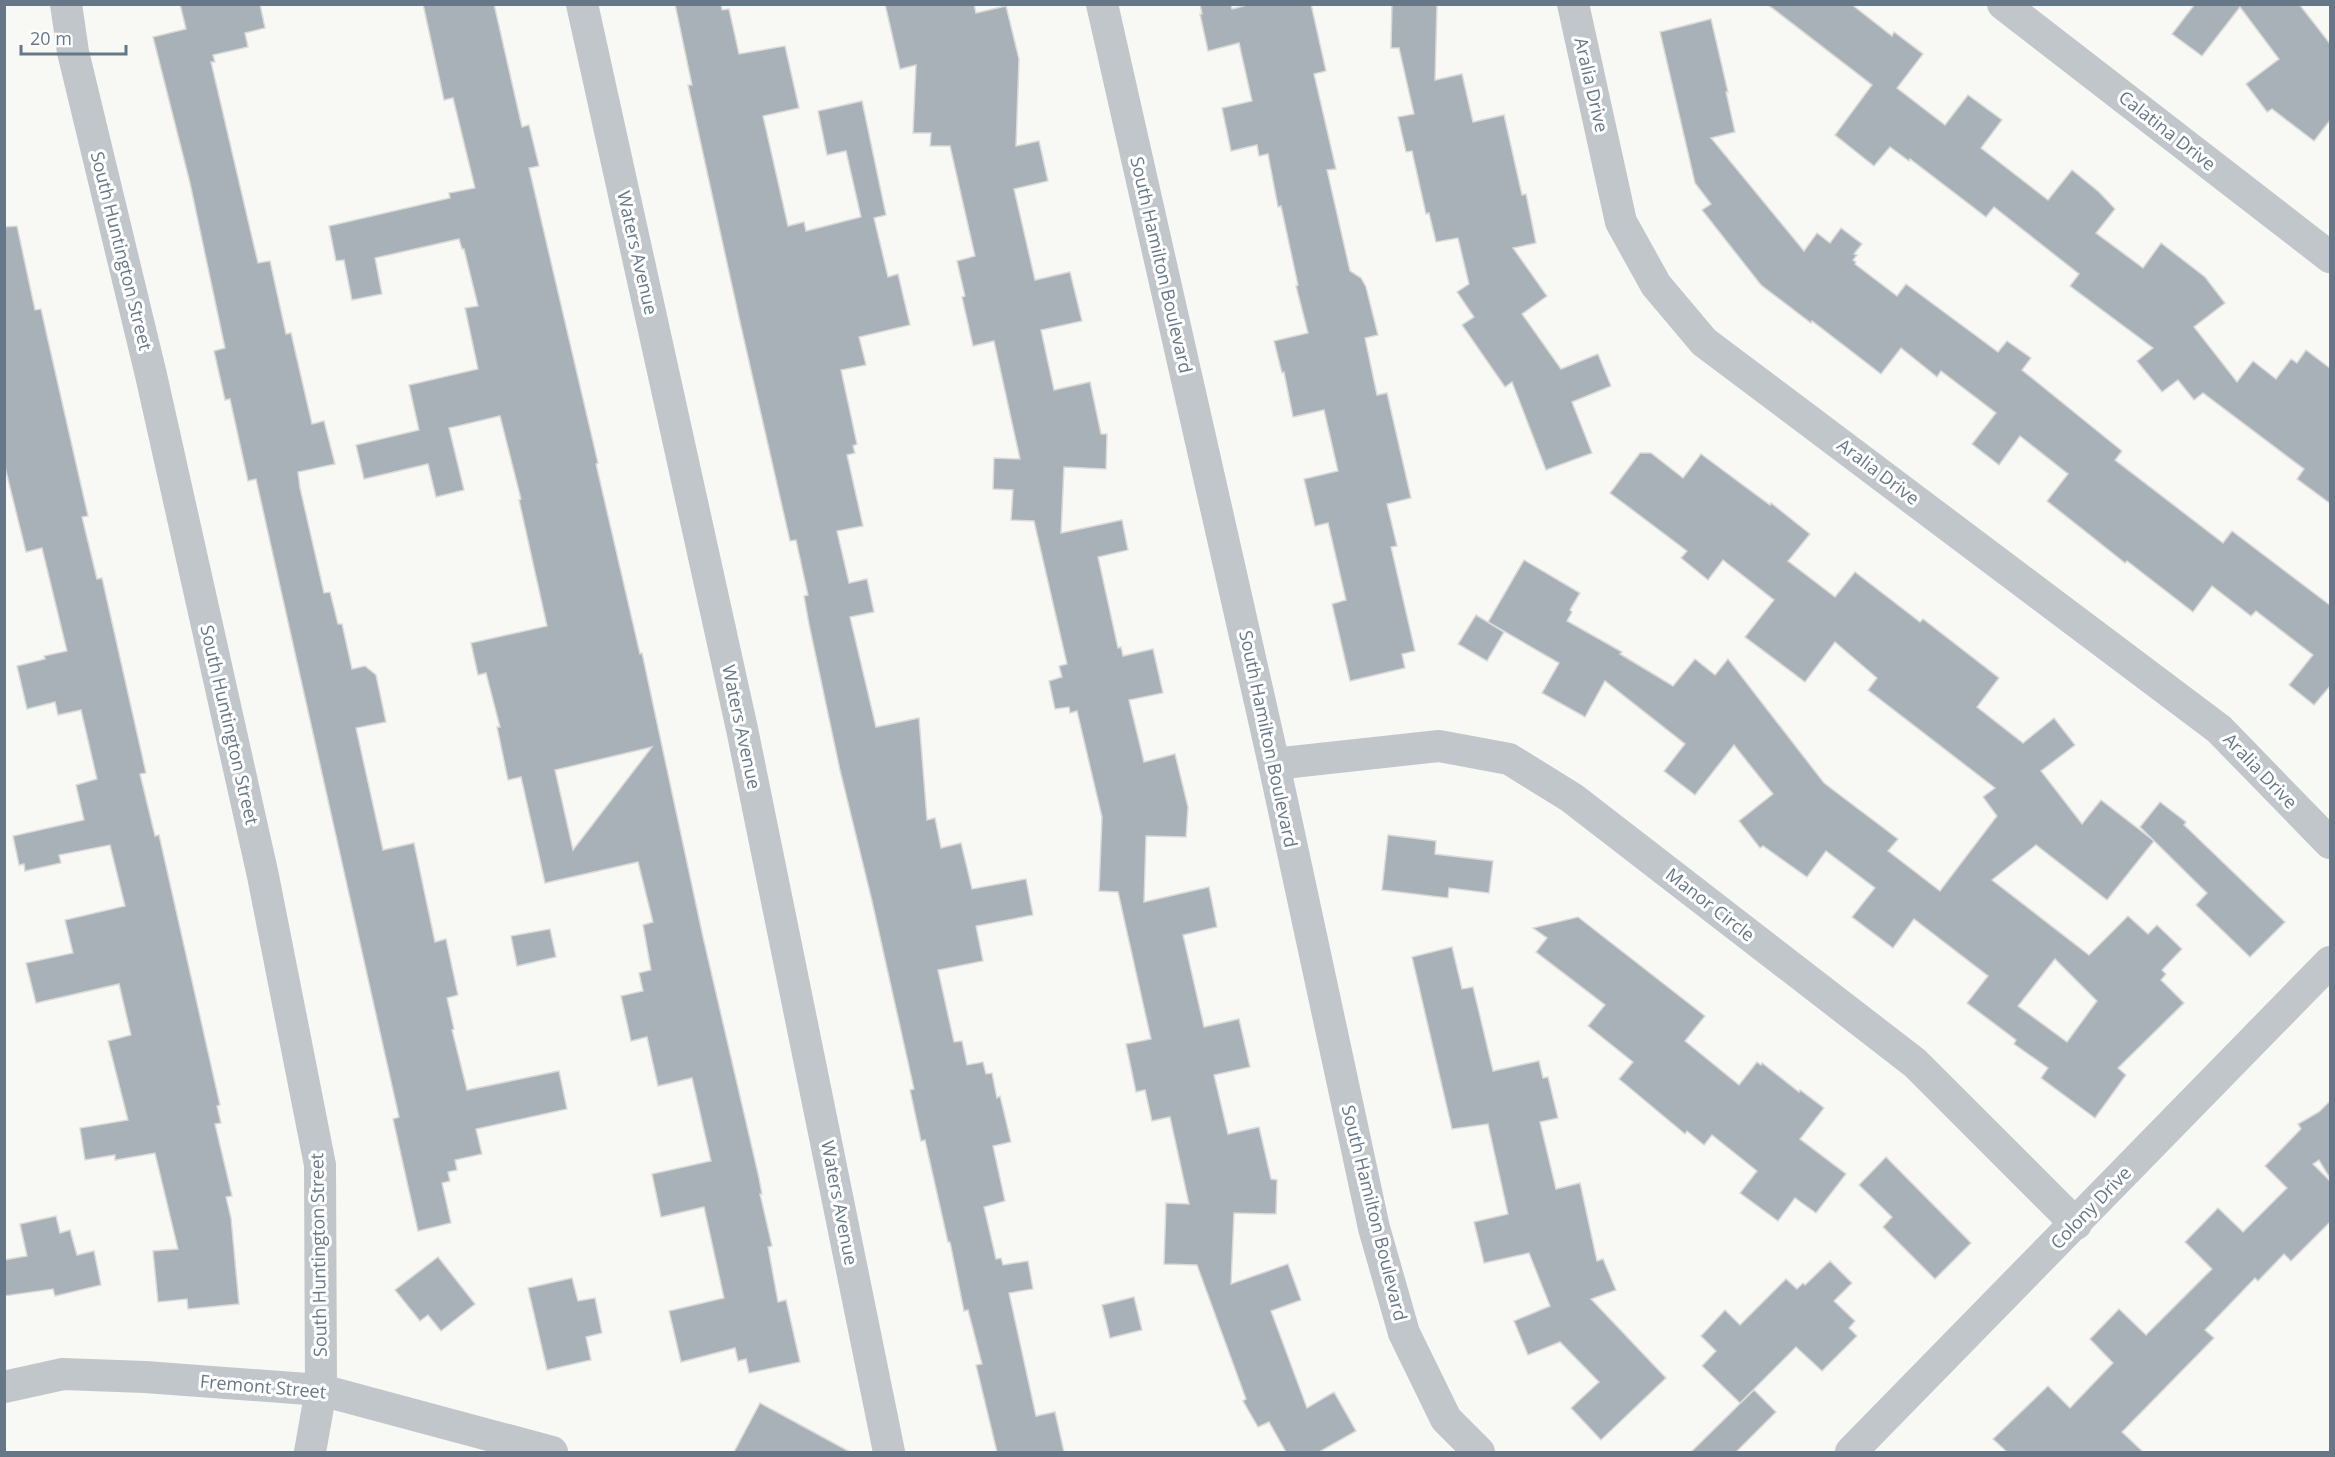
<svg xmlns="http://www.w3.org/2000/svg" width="2335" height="1457" font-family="'Open Sans',sans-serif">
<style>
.building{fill:#a8b1b8;stroke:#dadad8;stroke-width:1.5;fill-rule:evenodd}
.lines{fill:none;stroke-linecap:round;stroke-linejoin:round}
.street{stroke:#c1c6ca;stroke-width:32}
.labels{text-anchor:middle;stroke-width:6;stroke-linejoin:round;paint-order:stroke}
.street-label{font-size:18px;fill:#667888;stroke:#fff}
</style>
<rect width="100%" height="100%" fill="#f8f8f5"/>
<g class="building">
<path d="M 180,4 L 260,4 L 265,28 L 245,33 L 248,47 L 213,55 L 215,62 L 211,62 L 258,263 L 270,261 L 286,334 L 291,333 L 312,424 L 324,421 L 335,464 L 298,472 L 300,488 L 324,593 L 330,592 L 338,624 L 342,624 L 352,669 L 365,666 L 376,675 L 386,722 L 356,728 L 383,850 L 414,843 L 435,942 L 446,939 L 458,995 L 447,998 L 454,1029 L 452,1030 L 467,1090 L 559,1071 L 567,1109 L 476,1129 L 482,1154 L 455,1160 L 457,1170 L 448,1172 L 450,1181 L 442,1183 L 451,1223 L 418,1231 L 393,1119 L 399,1117 L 256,479 L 248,481 L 230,399 L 225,400 L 214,351 L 225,348 L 190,183 L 153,37 L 186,29 Z"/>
<path d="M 423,4 L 494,4 L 522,127 L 529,125 L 539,166 L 529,168 L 598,463 L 596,464 L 640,654 L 642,653 L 703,937 L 759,1178 L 762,1194 L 760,1194 L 772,1246 L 768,1247 L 778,1302 L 786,1300 L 800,1362 L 749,1373 L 746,1359 L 738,1361 L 735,1348 L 681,1362 L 669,1311 L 724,1298 L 704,1207 L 661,1217 L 652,1174 L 711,1161 L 692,1078 L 658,1086 L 647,1037 L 631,1041 L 621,996 L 643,991 L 639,973 L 651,970 L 643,925 L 653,922 L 638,862 L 545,883 L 521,777 L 508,780 L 497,727 L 500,727 L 486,673 L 478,675 L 471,643 L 547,626 L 519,500 L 521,499 L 500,416 L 449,428 L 464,490 L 436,497 L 428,464 L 364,479 L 356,445 L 419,430 L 409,385 L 478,369 L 465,308 L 478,306 L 464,249 L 462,249 L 459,239 L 375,258 L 382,294 L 352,300 L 344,260 L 336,261 L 329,226 L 450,198 L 449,193 L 475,188 L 453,98 L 444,100 ZM 652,747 L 573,850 L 555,770 Z"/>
<path d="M 675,4 L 721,4 L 722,10 L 729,9 L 739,54 L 785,46 L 799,108 L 763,116 L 788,226 L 804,222 L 806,231 L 861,217 L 846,151 L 827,155 L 818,111 L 862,101 L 886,215 L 874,218 L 888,277 L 898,274 L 910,325 L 859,337 L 866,365 L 841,370 L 857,444 L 853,446 L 855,453 L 847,455 L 863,526 L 837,531 L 849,583 L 867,579 L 874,612 L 850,617 L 876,727 L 919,718 L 927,820 L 935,818 L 941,848 L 961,843 L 972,889 L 1026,879 L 1033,915 L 976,926 L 983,961 L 938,970 L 954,1042 L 962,1041 L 967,1065 L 983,1062 L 986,1074 L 992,1073 L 997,1098 L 1000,1096 L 1011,1142 L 993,1146 L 1005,1201 L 984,1207 L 996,1259 L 1001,1258 L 1003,1265 L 1028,1261 L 1033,1289 L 1009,1293 L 1036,1416 L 1055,1412 L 1064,1452 L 997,1452 L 976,1365 L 982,1364 L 968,1310 L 964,1311 L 950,1242 L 948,1242 L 925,1140 L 921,1141 L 910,1090 L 914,1089 L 872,901 L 840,770 L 809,624 L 804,596 L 808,595 L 796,540 L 790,541 L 740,322 L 688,85 L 692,85 Z"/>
<path d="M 885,4 L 974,4 L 976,13 L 1006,6 L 1019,59 L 1016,146 L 1039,141 L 1048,181 L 1014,189 L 1035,280 L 1070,272 L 1082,321 L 1041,330 L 1054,390 L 1090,382 L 1101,434 L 1107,434 L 1106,469 L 1064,467 L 1061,533 L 1122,520 L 1128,550 L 1098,557 L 1118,648 L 1121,647 L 1123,656 L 1153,649 L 1163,693 L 1129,700 L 1144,762 L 1175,754 L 1188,807 L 1186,837 L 1146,836 L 1144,902 L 1209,887 L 1217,927 L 1183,935 L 1204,1027 L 1239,1019 L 1250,1067 L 1214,1075 L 1228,1134 L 1259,1127 L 1271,1179 L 1277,1180 L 1276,1214 L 1234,1213 L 1231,1284 L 1288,1264 L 1301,1300 L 1271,1311 L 1307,1408 L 1334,1392 L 1356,1431 L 1319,1452 L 1286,1452 L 1269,1422 L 1258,1427 L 1243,1401 L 1246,1399 L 1197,1265 L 1164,1264 L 1166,1203 L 1189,1204 L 1170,1117 L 1152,1121 L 1145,1090 L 1136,1092 L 1126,1044 L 1151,1039 L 1118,892 L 1099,891 L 1102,817 L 1077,711 L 1070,713 L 1069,707 L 1055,709 L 1049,681 L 1062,677 L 1059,666 L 1067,664 L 1034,521 L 1011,520 L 1013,490 L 993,489 L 994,458 L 1020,459 L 994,341 L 973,346 L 962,297 L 965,296 L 957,261 L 975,256 L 950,146 L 930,146 L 931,133 L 913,133 L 916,65 L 900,69 Z"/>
<path d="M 1200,4 L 1231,4 L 1232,9 L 1251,4 L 1311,4 L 1326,71 L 1314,74 L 1336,169 L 1327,170 L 1350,271 L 1361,278 L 1366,287 L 1378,335 L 1365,338 L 1377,395 L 1387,393 L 1411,498 L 1387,504 L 1397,546 L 1391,547 L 1415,651 L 1402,654 L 1405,668 L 1350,681 L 1332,604 L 1346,600 L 1328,523 L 1315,526 L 1304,479 L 1338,471 L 1324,410 L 1293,417 L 1284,372 L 1282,373 L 1274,341 L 1308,333 L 1296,286 L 1298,285 L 1281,206 L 1278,207 L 1268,154 L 1259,156 L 1257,145 L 1231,151 L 1222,108 L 1252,101 L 1239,43 L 1208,51 L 1200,14 L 1202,14 Z"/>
<path d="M 1392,4 L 1437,4 L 1435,80 L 1462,74 L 1473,122 L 1504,115 L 1522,195 L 1526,194 L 1536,243 L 1513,248 L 1547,296 L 1522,314 L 1561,369 L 1598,354 L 1611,386 L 1572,402 L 1592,453 L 1546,470 L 1512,382 L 1505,387 L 1462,325 L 1474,317 L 1457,292 L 1469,284 L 1458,238 L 1436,242 L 1429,213 L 1426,214 L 1412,151 L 1406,152 L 1398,117 L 1414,114 L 1399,48 L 1391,48 Z"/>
<path d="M 1767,4 L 1851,4 L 1892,36 L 1894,32 L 1923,54 L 1897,88 L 1945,125 L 1968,95 L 2002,120 L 1981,148 L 2048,200 L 2072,170 L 2099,192 L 2115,209 L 2096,233 L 2143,268 L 2161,243 L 2205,277 L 2225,303 L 2194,327 L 2237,382 L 2253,361 L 2276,379 L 2291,359 L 2297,363 L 2306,350 L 2331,369 L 2331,504 L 2297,479 L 2304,469 L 2203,393 L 2194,400 L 2178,380 L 2162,392 L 2137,361 L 2153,348 L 2070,286 L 2079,274 L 1994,207 L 1986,217 L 1910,159 L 1909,161 L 1890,147 L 1874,166 L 1835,135 L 1872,85 Z"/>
<path d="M 2195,4 L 2299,4 L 2331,45 L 2331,119 L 2314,141 L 2272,109 L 2267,112 L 2246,84 L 2279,59 L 2240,7 L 2202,56 L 2172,34 Z"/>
<path d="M 1711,19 L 1728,92 L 1726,92 L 1735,132 L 1711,138 L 1804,251 L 1817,233 L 1830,243 L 1841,228 L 1862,244 L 1854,254 L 1857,255 L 1853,260 L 1856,262 L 1855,264 L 1897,296 L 1906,284 L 1998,352 L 2007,341 L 2031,358 L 2022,370 L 2122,451 L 2115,460 L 2223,543 L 2232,531 L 2331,606 L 2331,685 L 2314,705 L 2289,685 L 2313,655 L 2256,611 L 2251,616 L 2212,586 L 2193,612 L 2127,561 L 2125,563 L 2047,501 L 2068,474 L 2020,436 L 1999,465 L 1972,444 L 1996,413 L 1941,371 L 1937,377 L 1901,348 L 1881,374 L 1812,321 L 1811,323 L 1761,285 L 1702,210 L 1711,204 L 1695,183 L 1660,32 Z"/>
<path d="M 17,226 L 35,310 L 41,309 L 47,336 L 88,516 L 82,517 L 97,579 L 102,578 L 146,773 L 140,774 L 155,836 L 159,835 L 220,1105 L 217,1106 L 221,1123 L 215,1124 L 232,1196 L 226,1197 L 231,1218 L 239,1304 L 188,1309 L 187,1299 L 158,1302 L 153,1251 L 178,1249 L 155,1153 L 115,1160 L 115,1155 L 85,1160 L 80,1128 L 128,1120 L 108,1041 L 131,1035 L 119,984 L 36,1003 L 26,963 L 73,953 L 65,920 L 125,906 L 110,845 L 59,855 L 61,863 L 25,871 L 24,864 L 19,865 L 13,836 L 84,820 L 76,785 L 97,779 L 81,710 L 58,715 L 55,702 L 27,709 L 17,666 L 45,659 L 44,656 L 67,651 L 42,548 L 26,552 L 4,463 L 4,227 Z"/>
<path d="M 1640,453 L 1651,453 L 1683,478 L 1701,454 L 1770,505 L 1771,503 L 1810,534 L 1788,561 L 1835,597 L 1855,572 L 1920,622 L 1923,619 L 1999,678 L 1977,707 L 2023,743 L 2054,718 L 2075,745 L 2041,771 L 2082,824 L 2101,800 L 2154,841 L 2107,900 L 2036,845 L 1992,880 L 2089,955 L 2128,916 L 2148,934 L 2157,925 L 2182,949 L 2162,970 L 2166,974 L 2161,980 L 2184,1003 L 2118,1068 L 2126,1075 L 2095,1118 L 2041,1078 L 2048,1068 L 2014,1044 L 2016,1040 L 1967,1003 L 1988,976 L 1914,919 L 1893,948 L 1852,917 L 1875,888 L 1826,851 L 1807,877 L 1763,846 L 1760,848 L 1739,821 L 1773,794 L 1734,745 L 1695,795 L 1664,771 L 1685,744 L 1605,681 L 1585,717 L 1542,693 L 1559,663 L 1488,622 L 1524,560 L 1580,593 L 1570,610 L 1572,612 L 1567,621 L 1622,652 L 1620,654 L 1673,686 L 1695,659 L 1715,675 L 1728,659 L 1824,783 L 1898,839 L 1888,851 L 1940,891 L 1997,816 L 1983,797 L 1995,788 L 1868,690 L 1877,678 L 1835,642 L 1805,682 L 1745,637 L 1774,600 L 1723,560 L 1708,580 L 1681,558 L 1687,551 L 1610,493 ZM 2055,959 L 2097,1001 L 2067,1042 L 2018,1006 Z"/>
<path d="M 1476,615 L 1504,632 L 1487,661 L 1458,644 Z"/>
<path d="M 2160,802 L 2186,822 L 2184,825 L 2285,922 L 2250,957 L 2196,905 L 2207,893 L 2140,827 Z"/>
<path d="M 1388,835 L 1436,841 L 1435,854 L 1493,861 L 1489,893 L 1449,888 L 1448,898 L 1382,890 Z"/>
<path d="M 1578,917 L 1705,1016 L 1685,1041 L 1739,1085 L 1757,1062 L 1761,1065 L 1762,1063 L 1799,1092 L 1800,1090 L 1824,1108 L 1800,1139 L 1846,1174 L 1816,1213 L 1795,1198 L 1778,1221 L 1740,1193 L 1757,1171 L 1712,1135 L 1704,1145 L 1687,1131 L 1685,1134 L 1619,1079 L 1633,1062 L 1588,1026 L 1605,1005 L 1536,952 L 1547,938 L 1533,928 Z"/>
<path d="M 550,929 L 556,957 L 517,966 L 511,936 Z"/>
<path d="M 1452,947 L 1462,989 L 1473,987 L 1493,1071 L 1539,1061 L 1543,1078 L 1548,1077 L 1558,1118 L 1540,1122 L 1556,1189 L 1580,1183 L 1597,1261 L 1603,1259 L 1616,1290 L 1591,1299 L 1666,1378 L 1601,1440 L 1571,1408 L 1599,1382 L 1560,1342 L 1528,1355 L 1514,1321 L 1550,1306 L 1529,1253 L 1484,1263 L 1474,1222 L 1508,1214 L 1488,1124 L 1452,1129 L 1412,957 Z"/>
<path d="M 2331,1100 L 2331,1180 L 2319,1160 L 2313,1164 L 2331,1182 L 2331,1221 L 2291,1261 L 2284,1254 L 2258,1281 L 2255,1278 L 2205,1330 L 2214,1338 L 2122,1432 L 2143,1452 L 2007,1452 L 1993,1439 L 2048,1386 L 2070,1408 L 2113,1363 L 2090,1339 L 2119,1309 L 2146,1335 L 2212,1269 L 2185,1242 L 2218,1208 L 2243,1232 L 2287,1188 L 2265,1166 L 2301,1129 L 2298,1124 L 2319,1112 Z"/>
<path d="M 1886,1157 L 1971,1243 L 1935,1279 L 1883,1227 L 1892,1217 L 1859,1185 Z"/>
<path d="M 56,1216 L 60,1233 L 70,1230 L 77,1255 L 94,1251 L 101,1285 L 55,1296 L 53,1289 L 4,1296 L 4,1260 L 27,1256 L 20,1224 Z"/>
<path d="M 438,1257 L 475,1304 L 441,1331 L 428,1315 L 420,1321 L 395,1290 Z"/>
<path d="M 1830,1261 L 1852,1283 L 1834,1301 L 1855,1321 L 1849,1328 L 1857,1336 L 1822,1371 L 1796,1347 L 1740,1403 L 1702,1366 L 1716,1351 L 1701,1336 L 1725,1310 L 1740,1325 L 1786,1279 L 1797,1289 L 1803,1283 L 1805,1285 Z"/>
<path d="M 572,1278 L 578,1301 L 595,1298 L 602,1333 L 586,1337 L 591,1360 L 547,1370 L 528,1288 Z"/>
<path d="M 1134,1297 L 1142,1330 L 1110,1338 L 1102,1305 Z"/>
<path d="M 1754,1390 L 1776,1412 L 1736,1452 L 1691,1452 Z"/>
<path d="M 760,1403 L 850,1452 L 734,1452 Z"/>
</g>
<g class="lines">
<g class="street">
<path d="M 66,4 L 73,52 L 151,375 L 263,876 L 320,1165 L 321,1390 L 310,1452"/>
<path d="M 582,4 L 742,729 L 889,1452"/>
<path d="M 1102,4 L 1274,764 L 1374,1228 L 1404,1333 L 1446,1419 L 1479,1452"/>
<path d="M 1573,4 L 1621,222 L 1656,285 L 1704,342 L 2219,729 L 2330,843"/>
<path d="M 2003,4 L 2330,257"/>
<path d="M 1274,764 L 1439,746 L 1509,759 L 1572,798 L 1915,1063 L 2076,1224"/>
<path d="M 4,1387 L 63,1374 L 145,1377 L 321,1390 L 552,1452"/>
<path d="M 1851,1452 L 2330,962"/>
</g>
</g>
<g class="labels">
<g class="street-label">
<text transform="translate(1591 85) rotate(77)" y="6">Aralia Drive</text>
<text transform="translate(2167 131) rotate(38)" y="6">Calatina Drive</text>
<text transform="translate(121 251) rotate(76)" y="6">South Huntington Street</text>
<text transform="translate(637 253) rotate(77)" y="6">Waters Avenue</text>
<text transform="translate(1161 265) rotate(77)" y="6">South Hamilton Boulevard</text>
<text transform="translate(1878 472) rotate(37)" y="6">Aralia Drive</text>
<text transform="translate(229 725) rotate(77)" y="6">South Huntington Street</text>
<text transform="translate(741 727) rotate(78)" y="6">Waters Avenue</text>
<text transform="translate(1268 739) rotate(78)" y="6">South Hamilton Boulevard</text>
<text transform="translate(2260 771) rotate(46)" y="6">Aralia Drive</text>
<text transform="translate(1710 905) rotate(38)" y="6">Manor Circle</text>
<text transform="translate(839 1203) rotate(79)" y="6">Waters Avenue</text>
<text transform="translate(2091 1208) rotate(-46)" y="6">Colony Drive</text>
<text transform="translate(1374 1213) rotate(76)" y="6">South Hamilton Boulevard</text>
<text transform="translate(319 1255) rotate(-91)" y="6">South Huntington Street</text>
<text transform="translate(263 1387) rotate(5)" y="6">Fremont Street</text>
</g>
</g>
<rect width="2335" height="1457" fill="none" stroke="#667888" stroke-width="12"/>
<path d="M21 45v9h105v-9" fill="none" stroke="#667888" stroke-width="3"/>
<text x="30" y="45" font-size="18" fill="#667888" stroke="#ffffff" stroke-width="4.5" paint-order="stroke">20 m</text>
</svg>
